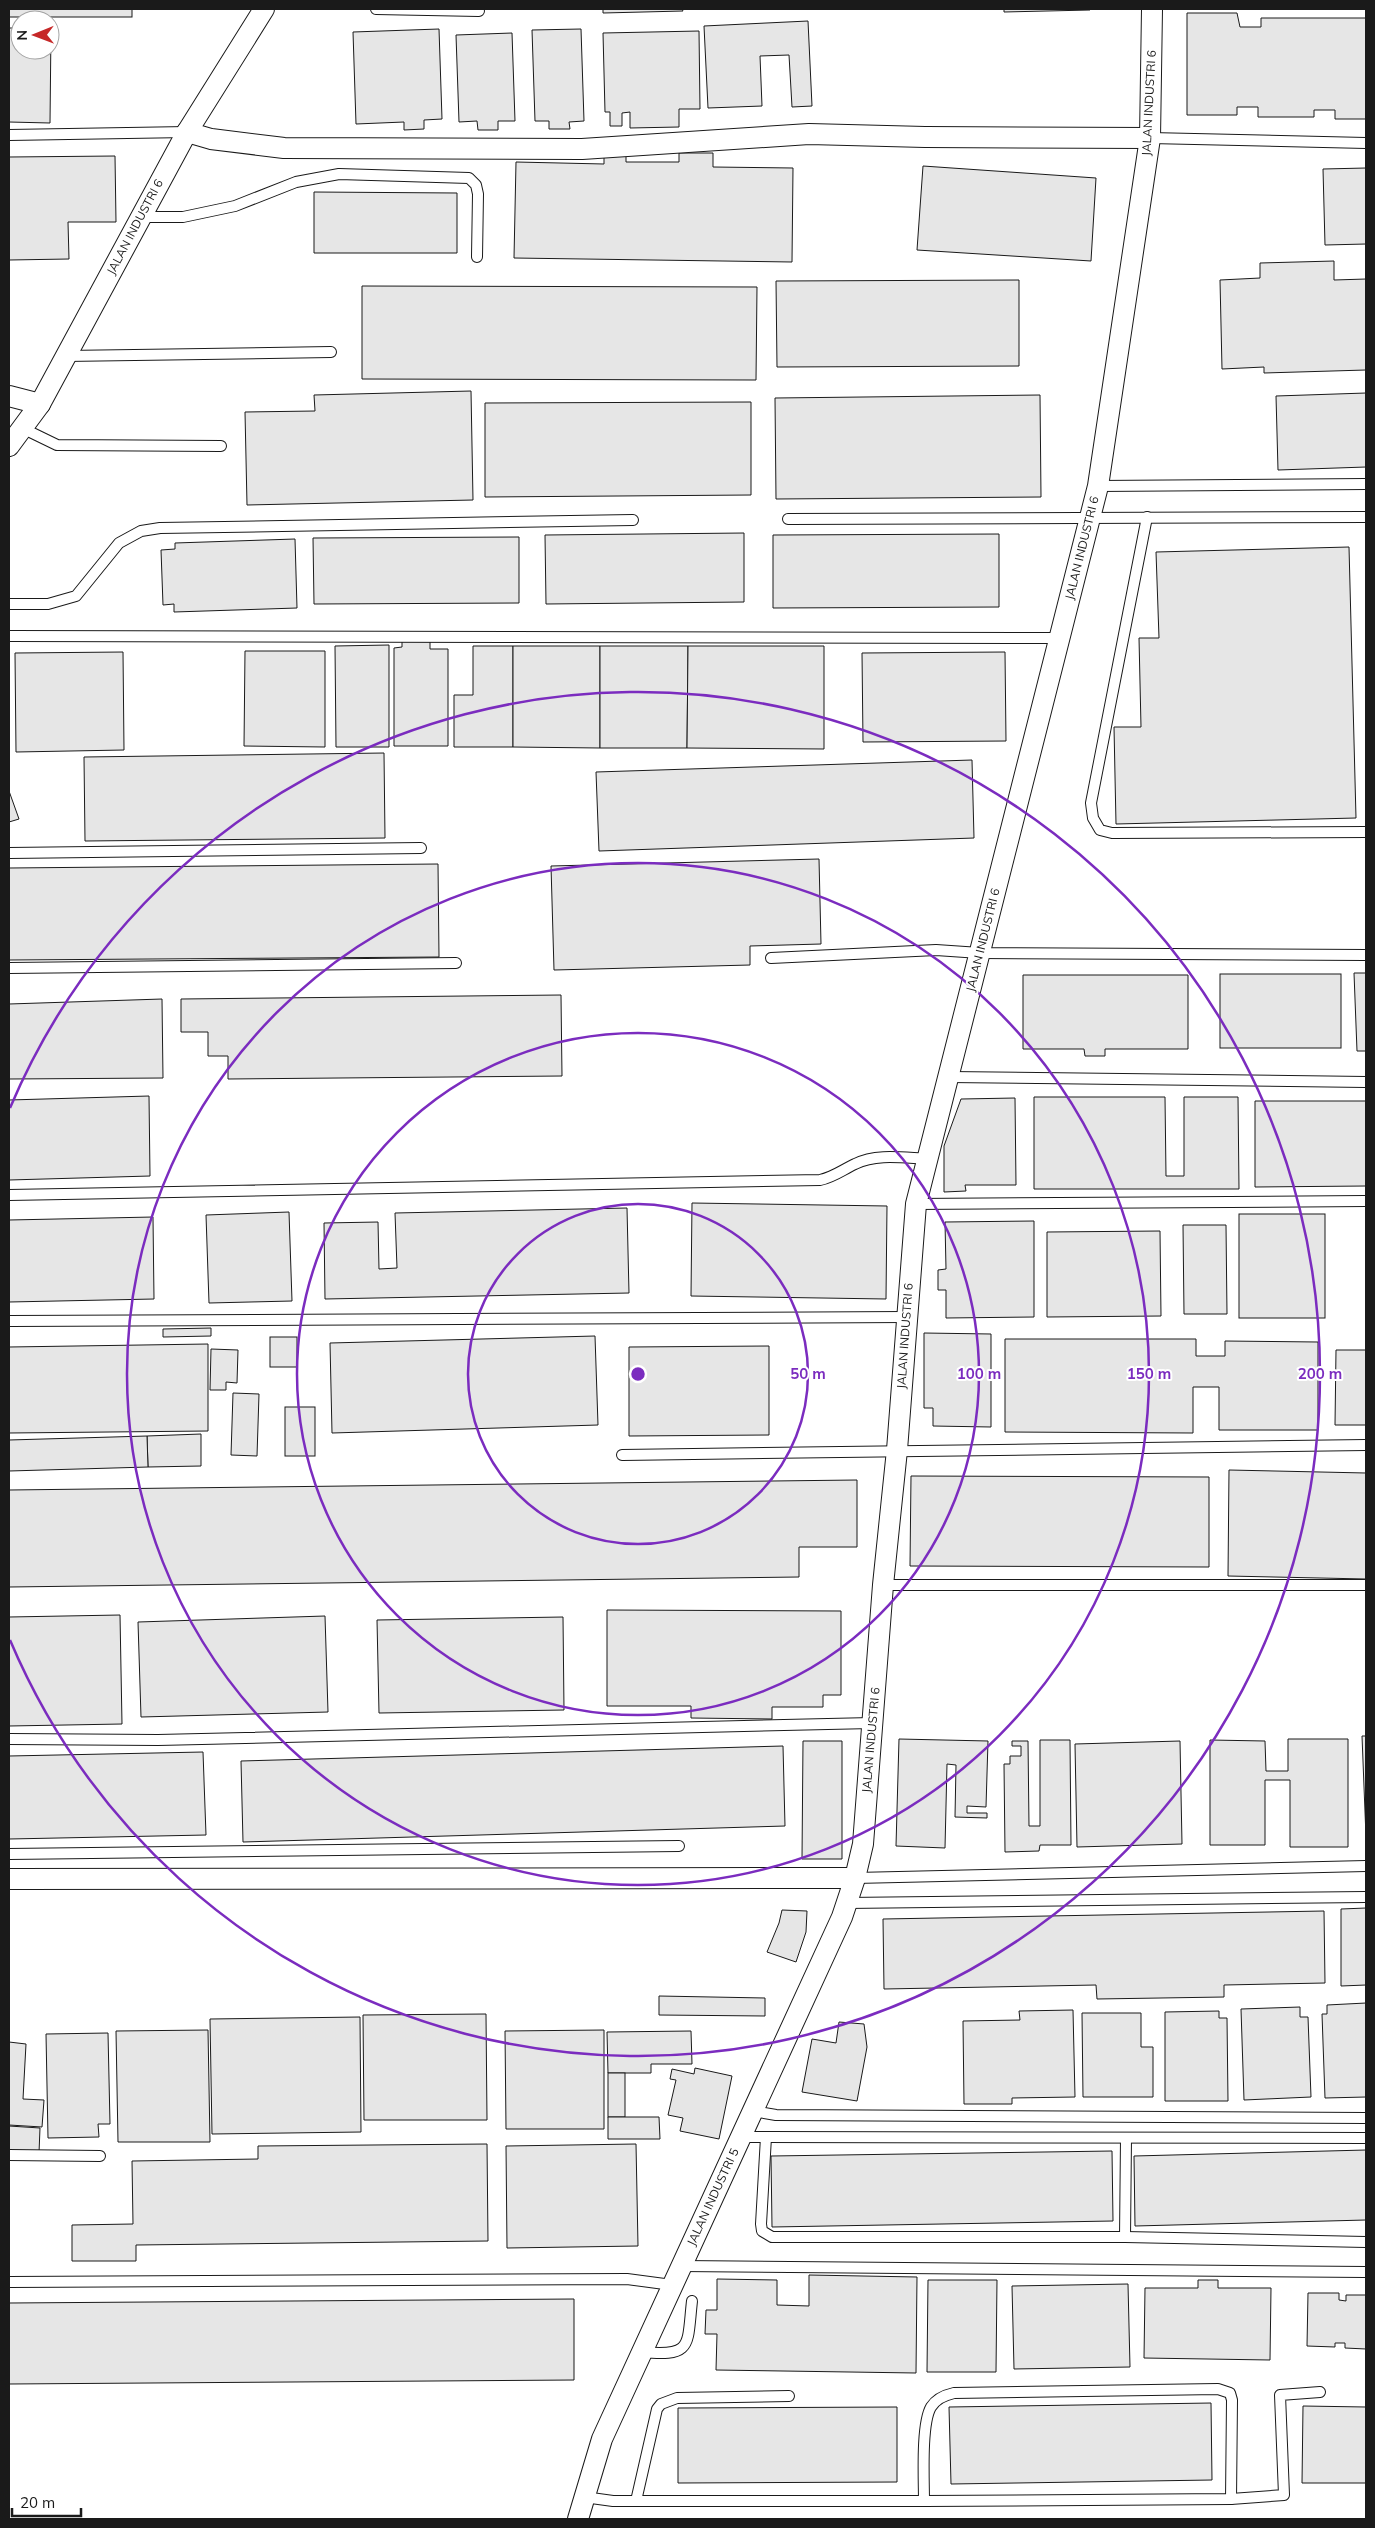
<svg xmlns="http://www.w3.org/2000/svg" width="1375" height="2528" font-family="Mulish,sans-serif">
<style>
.building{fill:#e6e6e6;stroke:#1a1a1a}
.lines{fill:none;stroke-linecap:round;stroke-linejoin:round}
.service-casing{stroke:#1a1a1a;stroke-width:12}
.minor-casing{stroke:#1a1a1a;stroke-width:22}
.service{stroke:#fff;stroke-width:10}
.minor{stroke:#fff;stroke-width:20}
.ring{fill:none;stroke:#7b2cbf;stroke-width:2.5}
.labels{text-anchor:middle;stroke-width:4;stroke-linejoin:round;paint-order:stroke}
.street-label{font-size:12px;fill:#1a1a1a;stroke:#fff}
.centre{fill:#7b2cbf;stroke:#fff;stroke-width:2.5}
.ring-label{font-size:15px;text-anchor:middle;font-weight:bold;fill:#7b2cbf;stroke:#fff;stroke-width:4;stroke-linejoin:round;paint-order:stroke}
</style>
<rect width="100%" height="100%" fill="#fff"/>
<g class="building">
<rect x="9" y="9" width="123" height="8"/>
<path d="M 603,9 L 682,9 L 683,11 L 603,13 Z"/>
<path d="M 1004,9 L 1090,9 L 1090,10 L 1004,12 Z"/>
<path d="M 1187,13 L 1237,13 L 1240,27 L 1261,27 L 1261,18 L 1366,18 L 1366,119 L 1335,119 L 1335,110 L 1314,110 L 1314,117 L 1258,117 L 1258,107 L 1237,107 L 1237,115 L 1187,115 Z"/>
<path d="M 808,21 L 812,106 L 792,107 L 789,55 L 760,56 L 762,106 L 708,108 L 704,26 Z"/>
<path d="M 9,28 L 20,28 L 20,50 L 50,50 L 51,29 L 50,123 L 9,122 Z"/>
<path d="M 439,29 L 442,119 L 424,120 L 424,129 L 404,130 L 404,122 L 356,124 L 353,32 Z"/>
<path d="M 581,29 L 584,121 L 569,122 L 570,129 L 549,129 L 549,121 L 535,121 L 532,30 Z"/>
<path d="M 699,31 L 700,109 L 679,109 L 679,127 L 630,128 L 630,112 L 622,113 L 622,126 L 610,126 L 610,112 L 605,112 L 603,33 Z"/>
<path d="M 512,33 L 515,121 L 498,121 L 498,130 L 478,130 L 477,121 L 459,122 L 456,35 Z"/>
<path d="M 604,153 L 626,153 L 626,162 L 679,162 L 679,153 L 713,153 L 713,167 L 793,168 L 792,262 L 514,258 L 516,162 L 604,164 Z"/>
<path d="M 115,156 L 116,222 L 68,222 L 69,259 L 9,260 L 9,157 Z"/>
<path d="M 923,166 L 1096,178 L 1091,261 L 917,250 Z"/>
<path d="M 1366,168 L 1366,244 L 1325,245 L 1323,169 Z"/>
<path d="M 314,192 L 457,193 L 457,253 L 314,253 Z"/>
<path d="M 1334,261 L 1334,280 L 1366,279 L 1366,370 L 1264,373 L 1264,367 L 1222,369 L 1220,280 L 1260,278 L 1260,263 Z"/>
<path d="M 1019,280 L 1019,366 L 777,367 L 776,281 Z"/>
<path d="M 362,286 L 757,287 L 756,380 L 362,379 Z"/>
<path d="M 471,391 L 473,500 L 247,505 L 245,412 L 315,411 L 314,395 Z"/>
<path d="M 1366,393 L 1366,467 L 1278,470 L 1276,396 Z"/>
<path d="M 1040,395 L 1041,497 L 776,499 L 775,398 Z"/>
<path d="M 751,402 L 751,495 L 485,497 L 485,403 Z"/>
<path d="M 744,533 L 744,602 L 546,604 L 545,535 Z"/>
<path d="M 999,534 L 999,607 L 773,608 L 773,535 Z"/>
<path d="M 519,537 L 519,603 L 314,604 L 313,538 Z"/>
<path d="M 295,539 L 297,608 L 174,612 L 174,604 L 163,605 L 161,550 L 175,549 L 175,543 Z"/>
<path d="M 1349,547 L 1356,818 L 1116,824 L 1114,727 L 1141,727 L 1139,638 L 1159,638 L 1156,552 Z"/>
<path d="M 402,641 L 430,641 L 430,649 L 448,649 L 448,746 L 394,746 L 394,648 L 402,647 Z"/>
<path d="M 389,645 L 389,747 L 336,747 L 335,646 Z"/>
<path d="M 473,646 L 513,646 L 513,747 L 454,747 L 454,695 L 473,695 Z"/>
<path d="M 513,646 L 600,646 L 600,748 L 513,747 Z"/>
<path d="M 600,646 L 688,646 L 687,748 L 600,748 Z"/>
<path d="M 688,646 L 824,646 L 824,749 L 687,748 Z"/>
<path d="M 245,651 L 325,651 L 325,747 L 244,746 Z"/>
<path d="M 123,652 L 124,750 L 16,752 L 15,653 Z"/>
<path d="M 1005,652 L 1006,741 L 863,742 L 862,653 Z"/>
<path d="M 384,753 L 385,838 L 85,841 L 84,757 Z"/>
<path d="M 972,760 L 974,838 L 599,851 L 596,772 Z"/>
<path d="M 9,791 L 19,819 L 9,822 Z"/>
<path d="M 819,859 L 821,944 L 750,946 L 750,965 L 554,970 L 551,866 Z"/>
<path d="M 438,864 L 439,957 L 9,960 L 9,868 Z"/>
<path d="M 1354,973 L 1366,973 L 1366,1051 L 1357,1051 Z"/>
<rect x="1220" y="974" width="121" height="74"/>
<path d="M 1023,975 L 1188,975 L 1188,1049 L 1105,1049 L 1105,1056 L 1085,1056 L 1084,1049 L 1023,1049 Z"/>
<path d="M 561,995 L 562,1076 L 228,1079 L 228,1056 L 208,1056 L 208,1032 L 181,1032 L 181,999 Z"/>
<path d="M 162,999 L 163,1078 L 9,1079 L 9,1004 Z"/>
<path d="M 149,1096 L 150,1176 L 9,1180 L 9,1100 Z"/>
<path d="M 1034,1097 L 1165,1097 L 1166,1176 L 1184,1176 L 1184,1097 L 1238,1097 L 1239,1189 L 1034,1189 Z"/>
<path d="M 1015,1098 L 1016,1185 L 965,1185 L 966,1191 L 944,1192 L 944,1146 L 961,1099 Z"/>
<path d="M 1255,1101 L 1366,1101 L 1366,1186 L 1255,1187 Z"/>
<path d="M 692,1203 L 887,1206 L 886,1299 L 691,1296 Z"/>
<path d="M 627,1208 L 629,1293 L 325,1299 L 324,1223 L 378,1222 L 379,1269 L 397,1268 L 395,1213 Z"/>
<path d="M 289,1212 L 292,1301 L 209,1303 L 206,1215 Z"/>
<rect x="1239" y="1214" width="86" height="104"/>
<path d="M 153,1217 L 154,1299 L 9,1302 L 9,1220 Z"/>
<path d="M 1034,1221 L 1034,1317 L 946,1318 L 946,1290 L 938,1290 L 938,1270 L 946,1269 L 945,1222 Z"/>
<path d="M 1183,1225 L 1226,1225 L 1227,1314 L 1184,1314 Z"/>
<path d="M 1160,1231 L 1161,1316 L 1047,1317 L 1047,1232 Z"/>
<path d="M 211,1328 L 211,1336 L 163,1337 L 163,1329 Z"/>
<path d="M 924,1333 L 991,1334 L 991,1427 L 933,1426 L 933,1408 L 924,1408 Z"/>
<path d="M 595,1336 L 598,1425 L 332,1433 L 330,1343 Z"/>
<rect x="270" y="1337" width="27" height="30"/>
<path d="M 1005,1339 L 1196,1339 L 1196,1356 L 1225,1356 L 1225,1341 L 1318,1342 L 1318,1430 L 1219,1430 L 1219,1387 L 1193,1387 L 1193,1433 L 1005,1432 Z"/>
<path d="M 208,1344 L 208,1431 L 9,1433 L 9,1347 Z"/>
<path d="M 769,1346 L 769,1435 L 629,1436 L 629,1347 Z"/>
<path d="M 211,1349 L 238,1350 L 237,1383 L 226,1382 L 226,1390 L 210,1390 Z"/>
<path d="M 1336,1350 L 1366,1350 L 1366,1425 L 1335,1425 Z"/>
<path d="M 233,1393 L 259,1394 L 257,1456 L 231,1455 Z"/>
<rect x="285" y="1407" width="30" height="49"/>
<path d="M 201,1434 L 201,1466 L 148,1467 L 147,1436 Z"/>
<path d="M 147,1436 L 148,1467 L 9,1471 L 9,1440 Z"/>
<path d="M 1229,1470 L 1366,1473 L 1366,1579 L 1228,1576 Z"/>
<path d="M 911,1476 L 1209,1477 L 1209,1567 L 910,1566 Z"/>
<path d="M 857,1480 L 857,1547 L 799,1547 L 799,1577 L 9,1587 L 9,1490 Z"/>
<path d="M 607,1610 L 841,1611 L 841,1695 L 823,1695 L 823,1707 L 772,1707 L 772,1719 L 691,1718 L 691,1706 L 607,1706 Z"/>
<path d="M 120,1615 L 122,1724 L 9,1726 L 9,1617 Z"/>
<path d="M 325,1616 L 328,1712 L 141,1717 L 138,1622 Z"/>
<path d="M 563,1617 L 564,1710 L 379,1713 L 377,1620 Z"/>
<path d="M 1362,1736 L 1366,1736 L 1366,1837 Z"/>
<path d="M 899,1739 L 988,1741 L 986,1807 L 967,1806 L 967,1813 L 987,1813 L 987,1818 L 955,1817 L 956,1765 L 947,1764 L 945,1848 L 896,1846 Z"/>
<path d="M 1288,1739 L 1348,1739 L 1348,1847 L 1290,1847 L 1290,1780 L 1265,1780 L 1265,1845 L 1210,1845 L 1210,1740 L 1265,1741 L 1266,1771 L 1288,1771 Z"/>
<path d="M 1040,1740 L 1070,1740 L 1071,1845 L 1040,1845 L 1039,1851 L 1005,1852 L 1004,1764 L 1010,1764 L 1010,1756 L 1021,1756 L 1021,1746 L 1012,1746 L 1012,1741 L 1028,1741 L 1029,1826 L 1040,1826 Z"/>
<path d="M 803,1741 L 842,1741 L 842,1859 L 802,1859 Z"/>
<path d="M 1180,1741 L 1182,1844 L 1077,1847 L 1075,1744 Z"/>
<path d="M 783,1746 L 785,1826 L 243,1842 L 241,1761 Z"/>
<path d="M 203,1752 L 206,1835 L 9,1839 L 9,1756 Z"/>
<path d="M 1366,1908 L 1366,1985 L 1341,1986 L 1341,1909 Z"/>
<path d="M 782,1910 L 807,1911 L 806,1932 L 796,1962 L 767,1952 L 779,1923 Z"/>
<path d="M 1324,1911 L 1325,1983 L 1224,1985 L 1224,1997 L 1097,1999 L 1096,1985 L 884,1989 L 883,1919 Z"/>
<path d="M 659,1996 L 765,1998 L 765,2016 L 659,2015 Z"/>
<path d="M 1366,2003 L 1366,2097 L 1325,2098 L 1322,2014 L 1327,2014 L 1327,2005 Z"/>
<path d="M 1300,2007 L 1300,2017 L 1308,2017 L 1311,2097 L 1244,2100 L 1241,2009 Z"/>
<path d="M 1073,2010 L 1075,2097 L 1012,2098 L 1012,2104 L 964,2104 L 963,2021 L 1020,2020 L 1019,2011 Z"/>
<path d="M 1219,2011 L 1219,2018 L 1227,2018 L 1228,2101 L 1165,2101 L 1165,2012 Z"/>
<path d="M 1082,2013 L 1141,2013 L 1141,2047 L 1153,2047 L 1153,2097 L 1083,2097 Z"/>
<path d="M 486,2014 L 487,2120 L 364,2120 L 363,2015 Z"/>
<path d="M 360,2017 L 361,2132 L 212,2134 L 210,2019 Z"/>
<path d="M 839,2022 L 864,2024 L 867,2047 L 857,2101 L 802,2092 L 812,2039 L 836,2043 Z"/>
<path d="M 208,2030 L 210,2142 L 118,2142 L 116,2031 Z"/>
<path d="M 604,2030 L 604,2129 L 506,2129 L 505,2031 Z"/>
<path d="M 691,2031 L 692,2064 L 651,2064 L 651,2073 L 608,2073 L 607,2032 Z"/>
<path d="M 108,2033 L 110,2124 L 98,2124 L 99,2137 L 48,2138 L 46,2034 Z"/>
<path d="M 9,2042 L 26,2044 L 23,2099 L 44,2100 L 42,2127 L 9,2125 Z"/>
<path d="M 695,2068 L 732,2076 L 719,2139 L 680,2131 L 683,2118 L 668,2115 L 676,2080 L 670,2079 L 672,2069 L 694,2074 Z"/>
<rect x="608" y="2073" width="17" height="44"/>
<path d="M 608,2117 L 659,2117 L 660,2139 L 608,2139 Z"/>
<path d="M 9,2126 L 40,2128 L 39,2153 L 9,2152 Z"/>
<path d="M 487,2144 L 488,2241 L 136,2245 L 136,2261 L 72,2261 L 72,2225 L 133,2224 L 132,2161 L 258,2159 L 258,2146 Z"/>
<path d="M 636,2144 L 638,2246 L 507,2248 L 506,2146 Z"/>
<path d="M 1366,2150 L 1366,2220 L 1135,2226 L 1134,2156 Z"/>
<path d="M 1112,2151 L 1113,2221 L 772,2227 L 771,2156 Z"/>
<path d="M 809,2275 L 917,2277 L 916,2373 L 716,2370 L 717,2334 L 705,2334 L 706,2310 L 717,2310 L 717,2279 L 777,2280 L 777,2305 L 809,2306 Z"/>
<path d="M 928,2280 L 997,2280 L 996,2372 L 927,2372 Z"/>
<path d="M 1198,2280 L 1218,2280 L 1218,2288 L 1271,2288 L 1270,2360 L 1144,2358 L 1145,2288 L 1198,2288 Z"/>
<path d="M 1128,2284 L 1130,2367 L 1014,2369 L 1012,2286 Z"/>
<path d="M 1308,2293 L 1339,2293 L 1339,2300 L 1346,2301 L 1346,2295 L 1366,2295 L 1366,2349 L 1345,2348 L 1345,2343 L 1335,2343 L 1335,2347 L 1307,2346 Z"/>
<path d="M 574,2299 L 574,2380 L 9,2384 L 9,2303 Z"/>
<path d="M 1211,2403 L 1212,2480 L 951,2484 L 949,2407 Z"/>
<path d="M 1303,2406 L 1366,2407 L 1366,2483 L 1302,2483 Z"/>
<path d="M 897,2407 L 897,2482 L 678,2483 L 678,2408 Z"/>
</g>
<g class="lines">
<g class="service-casing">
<g id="service">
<path d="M 376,9 L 479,11"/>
<path d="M 9,135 L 187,132"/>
<path d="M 1150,138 L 1366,143"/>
<path d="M 141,217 L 183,217 L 235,206 L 296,182 L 339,174 L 469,178 L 476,185 L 478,194 L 477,257"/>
<path d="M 65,356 L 331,352"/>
<path d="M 22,428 L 57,445 L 221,446"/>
<path d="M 1098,486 L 1366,484"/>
<path d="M 1147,517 L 1091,803 L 1093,818 L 1100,830 L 1112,833 L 1366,832"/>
<path d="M 788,519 L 1366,517"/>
<path d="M 9,604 L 48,604 L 76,596 L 119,543 L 141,531 L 160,528 L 633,520"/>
<path d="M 9,636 L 1060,638"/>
<path d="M 9,853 L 421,848"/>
<path d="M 771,958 L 936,950 L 980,953 L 1366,955"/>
<path d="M 9,968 L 456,963"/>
<path d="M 949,1077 L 1366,1082"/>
<path d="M 9,1195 L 820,1180 C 834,1177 842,1170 855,1164 C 877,1153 904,1158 928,1159"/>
<path d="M 916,1204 L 1366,1201"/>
<path d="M 9,1321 L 906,1317"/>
<path d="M 622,1455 L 1366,1445"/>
<path d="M 883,1585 L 1366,1585"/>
<path d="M 9,1739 L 158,1740 L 872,1723"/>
<path d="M 9,1854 L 679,1846"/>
<path d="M 855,1878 L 1366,1866"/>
<path d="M 846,1903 L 1366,1897"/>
<path d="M 753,2111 L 776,2115 L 1366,2118"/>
<path d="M 740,2137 L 1366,2138"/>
<path d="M 766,2137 L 761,2224 L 762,2231 L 772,2237 L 1125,2237 L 1366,2242"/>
<path d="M 9,2155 L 100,2156"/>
<path d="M 1125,2237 L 1126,2138"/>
<path d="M 681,2266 L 1366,2272"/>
<path d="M 9,2282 L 627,2279 L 672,2285"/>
<path d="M 642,2352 C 693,2357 687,2346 692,2301"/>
<path d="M 584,2497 L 613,2501 L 924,2501 L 1231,2499 L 1284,2495 L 1280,2395 L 1320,2392"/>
<path d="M 636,2501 L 657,2409 L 661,2404 L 677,2398 L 789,2396"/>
<path d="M 924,2501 C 924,2480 921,2424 931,2407 C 936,2399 945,2395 954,2393 L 1218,2389 L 1230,2393 L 1232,2400 L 1231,2499"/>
</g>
</g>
<g class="minor-casing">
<g id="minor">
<path d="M 187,132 L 211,139 L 284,148 L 582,149 L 809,134 L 925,137 L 1150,138"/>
<path d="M 9,396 L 40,404"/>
<path d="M 9,446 L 40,404 L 187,132 L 264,9"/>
<path d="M 9,1879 L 855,1878"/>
<path d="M 578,2519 L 602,2439 L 842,1917 L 855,1878 L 863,1844 L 883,1585 L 897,1450 L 916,1204 L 1098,486 L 1150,138 L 1152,9"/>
</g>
</g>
<use href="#service" class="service"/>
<use href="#minor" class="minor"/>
</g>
<g class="ring">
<circle cx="638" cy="1374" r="170"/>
<circle cx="638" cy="1374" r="341"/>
<circle cx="638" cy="1374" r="511"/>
<path d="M10 1108A682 682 0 1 1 10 1640"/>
</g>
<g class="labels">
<g class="street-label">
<text transform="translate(1149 103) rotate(-87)" y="4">JALAN INDUSTRI 6</text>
<text transform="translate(135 227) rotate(-62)" y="4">JALAN INDUSTRI 6</text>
<text transform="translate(1082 548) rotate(-76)" y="4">JALAN INDUSTRI 6</text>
<text transform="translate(983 940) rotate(-76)" y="4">JALAN INDUSTRI 6</text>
<text transform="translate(905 1336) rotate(-86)" y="4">JALAN INDUSTRI 6</text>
<text transform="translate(871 1740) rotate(-85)" y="4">JALAN INDUSTRI 6</text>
<text transform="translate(713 2197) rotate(-65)" y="4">JALAN INDUSTRI 5</text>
</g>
</g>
<circle cx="638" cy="1374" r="8" class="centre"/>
<g class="ring-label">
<text x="808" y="1379">50 m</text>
<text x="979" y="1379">100 m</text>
<text x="1149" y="1379">150 m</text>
<text x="1320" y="1379">200 m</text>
</g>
<rect width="1375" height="2528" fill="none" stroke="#1a1a1a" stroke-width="20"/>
<g transform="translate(35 35) rotate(269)"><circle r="24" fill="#ffffff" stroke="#a3a3a3"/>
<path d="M0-4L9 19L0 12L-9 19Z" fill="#c62828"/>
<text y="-8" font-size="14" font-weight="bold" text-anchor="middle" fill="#1a1a1a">N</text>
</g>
<path d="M12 2508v8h69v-8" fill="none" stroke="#1a1a1a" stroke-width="2.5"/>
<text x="20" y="2508" font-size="15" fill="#1a1a1a" stroke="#ffffff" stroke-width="4" paint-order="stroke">20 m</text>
</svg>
